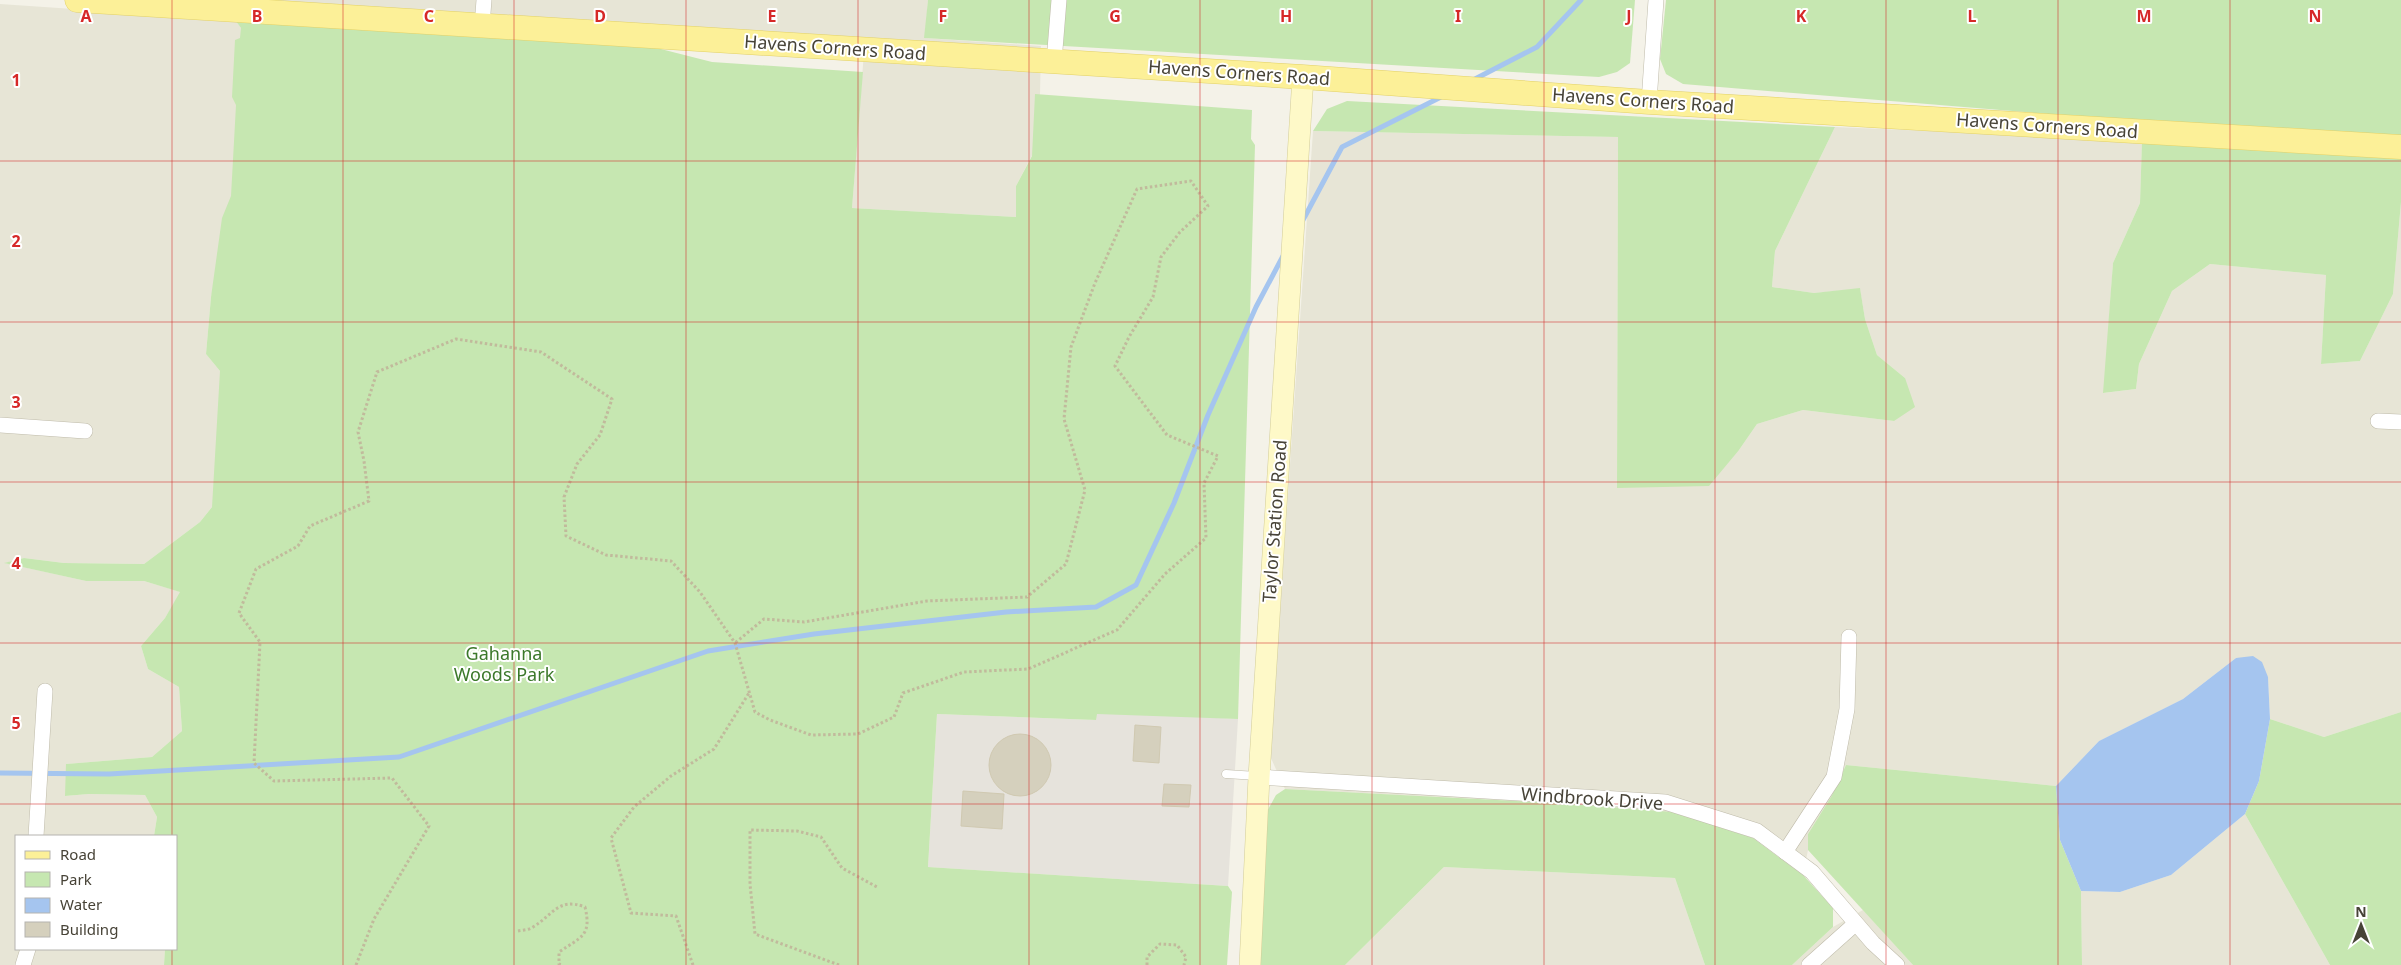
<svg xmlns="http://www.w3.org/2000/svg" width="2401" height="965" font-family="'Noto Sans',sans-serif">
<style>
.residential{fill:#e7e5d6}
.industrial{fill:#e6e3dc}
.green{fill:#c6e7b1}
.water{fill:#a5c5ef}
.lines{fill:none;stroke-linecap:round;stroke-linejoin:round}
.stream{stroke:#a5c5ef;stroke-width:5}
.building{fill:#d5d0bd;stroke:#d0c9b1}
.lane-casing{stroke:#bfbbaa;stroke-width:9}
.street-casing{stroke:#bfbbaa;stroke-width:16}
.secondary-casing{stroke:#d3cd99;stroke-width:22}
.primary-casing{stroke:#e2d168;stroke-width:25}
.path{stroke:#c1ba9c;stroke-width:3;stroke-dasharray:2.5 2.5;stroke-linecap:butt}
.lane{stroke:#fff;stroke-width:8}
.street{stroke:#fff;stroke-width:15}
.secondary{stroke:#fef9c8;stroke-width:21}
.primary{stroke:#fcf098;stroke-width:24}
.grid{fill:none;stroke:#d62828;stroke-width:1;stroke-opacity:0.55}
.labels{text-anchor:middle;stroke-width:4;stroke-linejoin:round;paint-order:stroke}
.street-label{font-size:18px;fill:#474337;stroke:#fff}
.park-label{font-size:18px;fill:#3b782a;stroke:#fff}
.grid-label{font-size:16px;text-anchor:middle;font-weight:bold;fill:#d62828;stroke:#fff;stroke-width:4;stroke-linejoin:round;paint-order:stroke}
</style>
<rect width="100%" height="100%" fill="#f4f2e8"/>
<g class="residential">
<path d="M 273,0 L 928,0 L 925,38 L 1041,46 L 1039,142 L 1016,186 L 1016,217 L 852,208 L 865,39 L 273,3 Z"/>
<path d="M 0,4 L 235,20 L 248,37 L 254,139 L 211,297 L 206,354 L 234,388 L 219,498 L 200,522 L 144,564 L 64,563 L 24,558 L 5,563 L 86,581 L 144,581 L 181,592 L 165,618 L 141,646 L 148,669 L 179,687 L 182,731 L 152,757 L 66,764 L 66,796 L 89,794 L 145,795 L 157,817 L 154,836 L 16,836 L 16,949 L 165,949 L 164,965 L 0,965 Z"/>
<path d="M 1835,127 L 2142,140 L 2140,203 L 2113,263 L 2104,393 L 2136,389 L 2139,364 L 2172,291 L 2210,264 L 2326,275 L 2321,364 L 2360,361 L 2393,294 L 2401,202 L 2401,712 L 2324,737 L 2270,719 L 2268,677 L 2236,658 L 2183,699 L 2099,741 L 2056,786 L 1846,765 L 1831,797 L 1808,834 L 1808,850 L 1803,875 L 1753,838 L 1573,804 L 1285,789 L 1270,756 L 1313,131 L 1618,137 L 1617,488 L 1739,450 L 1757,424 L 1803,410 L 1894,421 L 1905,378 L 1877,355 L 1865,319 L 1860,289 L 1814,293 L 1772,287 L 1775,251 Z"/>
<path d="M 2245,814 L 2330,965 L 2082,965 L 2081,891 L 2120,892 L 2171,875 Z"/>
<path d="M 1444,867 L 1675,878 L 1705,965 L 1345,965 Z"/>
<path d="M 1863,910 L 1913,965 L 1792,965 L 1833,927 Z"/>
</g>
<path class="industrial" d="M 1096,711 L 1238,719 L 1228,886 L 928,867 L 937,714 L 1095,720 Z"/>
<g class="green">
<path d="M 928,0 L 1635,0 L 1630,63 L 1617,72 L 1599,77 L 924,38 Z"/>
<path d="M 1666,0 L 2401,0 L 2401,136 L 2048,114 L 1683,84 L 1666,74 L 1660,59 Z"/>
<path d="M 235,20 L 641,44 L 712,62 L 863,72 L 852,208 L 1016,217 L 1016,186 L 1032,156 L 1035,94 L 1252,110 L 1251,139 L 1255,145 L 1238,719 L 1097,714 L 1096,720 L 937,714 L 928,867 L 1228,886 L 1232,892 L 1227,965 L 164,965 L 165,949 L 176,949 L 176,836 L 154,836 L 157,817 L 145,795 L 89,794 L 65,796 L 66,764 L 152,757 L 182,731 L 179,687 L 148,669 L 141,646 L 165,618 L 180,592 L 144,581 L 86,581 L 4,563 L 24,558 L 64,563 L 144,564 L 200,522 L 212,507 L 220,371 L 206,354 L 211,297 L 222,218 L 231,196 L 236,105 L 232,97 L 235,40 L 240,38 L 241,28 Z"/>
<path d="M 1347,101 L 1835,127 L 1775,251 L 1772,287 L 1814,293 L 1860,288 L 1865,319 L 1877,355 L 1905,378 L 1915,407 L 1894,421 L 1803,410 L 1757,424 L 1739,450 L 1709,486 L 1617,488 L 1618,137 L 1313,131 L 1327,109 Z"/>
<path d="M 2142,140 L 2401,155 L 2401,202 L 2393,294 L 2360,361 L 2321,364 L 2326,275 L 2210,264 L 2172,291 L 2139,364 L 2136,389 L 2103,393 L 2113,263 L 2140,203 Z"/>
<path d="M 2401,712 L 2401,965 L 2330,965 L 2245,814 L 2259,781 L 2270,719 L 2324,737 Z"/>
<path d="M 1846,765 L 2056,786 L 2060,840 L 2081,891 L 2082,965 L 1913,965 L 1808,850 L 1808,834 L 1831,797 Z"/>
<path d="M 1285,789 L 1573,804 L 1672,812 L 1753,838 L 1803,875 L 1833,908 L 1833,927 L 1792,965 L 1705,965 L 1675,878 L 1444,867 L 1345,965 L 1257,965 L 1265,815 L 1276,795 Z"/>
</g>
<path class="water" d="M 2253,656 L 2262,662 L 2268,677 L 2270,719 L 2259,781 L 2245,814 L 2171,875 L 2120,892 L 2081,891 L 2060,840 L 2056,786 L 2099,741 L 2183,699 L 2236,658 Z"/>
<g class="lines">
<g class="stream">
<path d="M 1473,80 L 1537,47 L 1581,0"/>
<path d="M 1303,220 L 1342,147 L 1443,96"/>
<path d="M 0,773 L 109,774 L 399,757 L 708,651 L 814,634 L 1006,612 L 1096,607 L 1136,585 L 1174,503 L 1208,415 L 1256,307 L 1283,256"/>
</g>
</g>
<g class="building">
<path d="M 1135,725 L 1161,727 L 1159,763 L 1133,761 Z"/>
<circle cx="1020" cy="765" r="31"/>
<path d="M 1164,784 L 1191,785 L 1189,807 L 1162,806 Z"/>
<path d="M 963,791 L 1004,794 L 1002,829 L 961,826 Z"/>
</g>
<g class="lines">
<g class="lane-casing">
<path id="lane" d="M 1226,774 L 1257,776"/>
</g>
<g class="street-casing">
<g id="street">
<path d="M 482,26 L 484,0"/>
<path d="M 1054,62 L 1059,0"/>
<path d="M 1649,102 L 1656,0"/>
<path d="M 2378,421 L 2401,422"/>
<path d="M 0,425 L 85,431"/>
<path d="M 1259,777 L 1665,802 L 1757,831 L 1812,872 L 1873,943 L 1897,965"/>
<path d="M 36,836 L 45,691"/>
<path d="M 1785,852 L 1834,777 L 1847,709 L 1849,637"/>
<path d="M 23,965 L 28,949"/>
<path d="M 1809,965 L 1855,924"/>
</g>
</g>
<g class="secondary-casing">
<path id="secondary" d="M 1250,965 L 1259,777 L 1303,77"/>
</g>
<g class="primary-casing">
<path id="primary" d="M 77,0 L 1303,77 L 1649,102 L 2401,147"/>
</g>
<g class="path">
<path d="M 518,931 C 523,930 529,930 533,927 C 553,915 558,897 585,907 C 592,936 581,937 559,952 L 559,964 L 562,965"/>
<path d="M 356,965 L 374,919 L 429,826 L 392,778 L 274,781 L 254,763 L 260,642 L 239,613 L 256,569 L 298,546 L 310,526 L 369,501 L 364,461 L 358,432 L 377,372 L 456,339 L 541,352 L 612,399 L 600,435 L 577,464 L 564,497 L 566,536 L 606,555 L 671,561 L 700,592 L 735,643 L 755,712 L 770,720 L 811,735 L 858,734 L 894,717 L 903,693 L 964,672 L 1028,669 L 1117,630 L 1165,574 L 1206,538 L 1204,483 L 1218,456 L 1167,435 L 1115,366 L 1129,337 L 1153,297 L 1161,257 L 1180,232 L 1208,206 L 1191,181 L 1137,189 L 1095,283 L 1071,347 L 1064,419 L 1085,490 L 1066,564 L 1027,597 L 927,601 L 804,622 L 764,619 L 735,643"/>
<path d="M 693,965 L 676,916 L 631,913 L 611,838 L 634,807 L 671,776 L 714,749 L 749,693"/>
<path d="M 839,965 L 755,934 L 750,884 L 750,830 L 797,831 L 821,837 L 842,868 L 877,887"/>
<path d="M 1147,965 L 1147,957 L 1160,944 L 1177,945 L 1186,957 L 1184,965"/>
</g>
<use href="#lane" class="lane"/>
<use href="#street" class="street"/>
<use href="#secondary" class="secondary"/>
<use href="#primary" class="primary"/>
</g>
<path class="grid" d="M 172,0 L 172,836M 343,0 L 343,965M 514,0 L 514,965M 686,0 L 686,965M 858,0 L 858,965M 1029,0 L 1029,965M 1200,0 L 1200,965M 1372,0 L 1372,965M 1544,0 L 1544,965M 1715,0 L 1715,965M 1886,0 L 1886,965M 2058,0 L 2058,965M 2230,0 L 2230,965M 0,161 L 2401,161M 0,322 L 2401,322M 0,482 L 2401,482M 0,643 L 2401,643M 0,804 L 2401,804M 172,949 L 172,965"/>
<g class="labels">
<g class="street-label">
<text transform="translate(835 48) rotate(4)" y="6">Havens Corners Road</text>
<text transform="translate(1239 73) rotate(4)" y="6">Havens Corners Road</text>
<text transform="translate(1643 101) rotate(4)" y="6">Havens Corners Road</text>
<text transform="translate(2047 126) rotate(4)" y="6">Havens Corners Road</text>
<text transform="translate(1275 521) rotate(-86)" y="6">Taylor Station Road</text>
<text transform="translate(1592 799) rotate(4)" y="6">Windbrook Drive</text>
</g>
<g class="park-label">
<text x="504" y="660">Gahanna<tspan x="504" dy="21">Woods Park</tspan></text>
</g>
</g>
<g class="grid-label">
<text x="86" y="22">A</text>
<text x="257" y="22">B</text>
<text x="429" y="22">C</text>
<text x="600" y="22">D</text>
<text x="772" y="22">E</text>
<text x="943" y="22">F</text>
<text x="1115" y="22">G</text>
<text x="1286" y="22">H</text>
<text x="1458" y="22">I</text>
<text x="1629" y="22">J</text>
<text x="1801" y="22">K</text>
<text x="1972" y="22">L</text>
<text x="2144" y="22">M</text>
<text x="2315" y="22">N</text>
<text x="16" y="86">1</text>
<text x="16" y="247">2</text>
<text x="16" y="408">3</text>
<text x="16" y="569">4</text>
<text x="16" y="729">5</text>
</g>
<rect x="15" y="835" width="162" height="115" fill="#ffffff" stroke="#b5b4af"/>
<rect x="25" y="851" width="25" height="8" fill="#fcf098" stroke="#b5b4af"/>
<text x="60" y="860" font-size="15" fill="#474337">Road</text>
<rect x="25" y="872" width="25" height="15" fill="#c6e7b1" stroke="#b5b4af"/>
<text x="60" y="885" font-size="15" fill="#474337">Park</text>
<rect x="25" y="898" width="25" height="15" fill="#a5c5ef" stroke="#b5b4af"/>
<text x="60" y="910" font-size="15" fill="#474337">Water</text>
<rect x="25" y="922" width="25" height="15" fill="#d5d0bd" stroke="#b5b4af"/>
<text x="60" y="935" font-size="15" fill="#474337">Building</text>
<g transform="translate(2361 925)" stroke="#ffffff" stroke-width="4" paint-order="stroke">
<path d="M0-4L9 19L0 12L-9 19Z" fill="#474337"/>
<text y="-8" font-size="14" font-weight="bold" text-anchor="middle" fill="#474337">N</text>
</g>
</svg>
